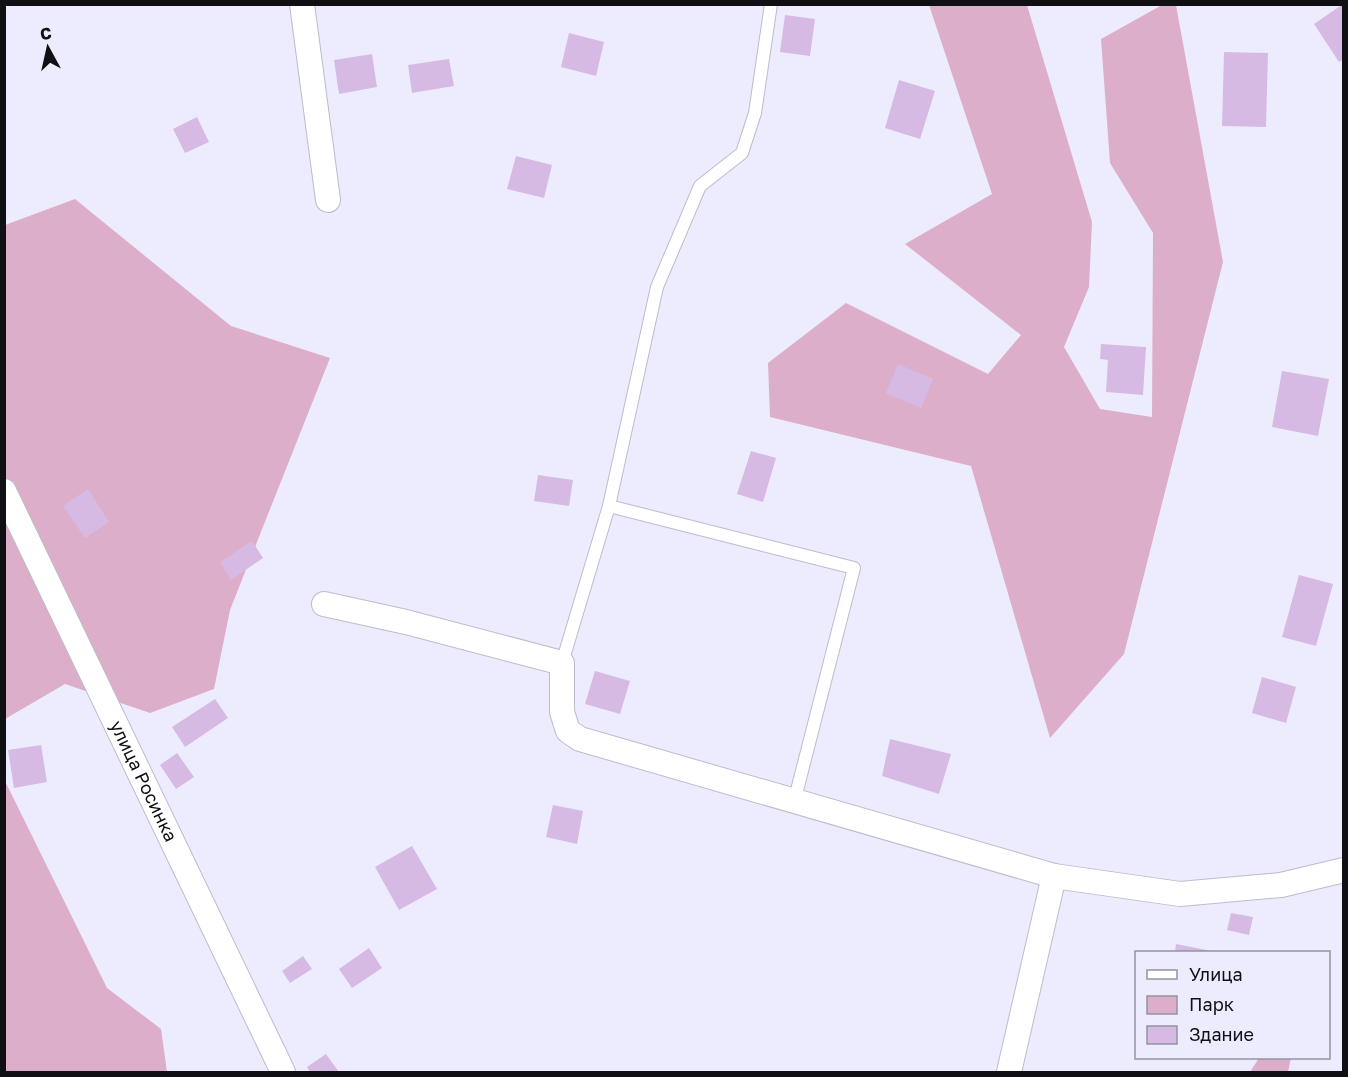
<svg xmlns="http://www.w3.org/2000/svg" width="1348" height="1077" font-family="'Golos Text',sans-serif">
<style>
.green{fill:#ddaec9}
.building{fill:#d7bae4}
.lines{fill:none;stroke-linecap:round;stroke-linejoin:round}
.service-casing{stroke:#bcbccd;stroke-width:14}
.minor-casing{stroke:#bcbccd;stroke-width:26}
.service{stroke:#fff;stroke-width:12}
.minor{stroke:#fff;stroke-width:24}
.labels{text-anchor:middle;stroke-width:6;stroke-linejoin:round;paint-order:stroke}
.street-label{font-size:18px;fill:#0f0f14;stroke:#edecfe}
</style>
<rect width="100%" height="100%" fill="#edecfe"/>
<g class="green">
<path d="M 929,5 L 1027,5 L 1092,222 L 1089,287 L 1064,347 L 1100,409 L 1152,417 L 1153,233 L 1110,163 L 1101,39 L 1162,5 L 1176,5 L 1223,262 L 1124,654 L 1050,738 L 971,466 L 770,417 L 768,363 L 846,303 L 988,374 L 1021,335 L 905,244 L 992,194 Z"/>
<path d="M 75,199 L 231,326 L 330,358 L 230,610 L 214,689 L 150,713 L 65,684 L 5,719 L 5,225 Z"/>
<path d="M 5,781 L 107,988 L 161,1029 L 167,1072 L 5,1072 Z"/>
<path d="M 1259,1058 L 1291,1058 L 1288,1072 L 1250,1072 Z"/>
</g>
<g class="building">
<path d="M 1343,4 L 1344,59 L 1339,62 L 1314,24 Z"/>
<path d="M 785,15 L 815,19 L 810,56 L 780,52 Z"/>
<path d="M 569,33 L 604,42 L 596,76 L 561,67 Z"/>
<path d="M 1224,52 L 1268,53 L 1266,127 L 1222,126 Z"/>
<path d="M 372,54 L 377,87 L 339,94 L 334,60 Z"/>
<path d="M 449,59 L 454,86 L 412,93 L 408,65 Z"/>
<path d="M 899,80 L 935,91 L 920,139 L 885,128 Z"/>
<path d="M 197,117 L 209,142 L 185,153 L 173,129 Z"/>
<path d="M 516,156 L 552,165 L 544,198 L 507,189 Z"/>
<path d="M 1101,344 L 1146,347 L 1143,395 L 1106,392 L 1108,360 L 1100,359 Z"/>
<path d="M 898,364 L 933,379 L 921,408 L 886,393 Z"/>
<path d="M 1282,371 L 1329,379 L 1318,436 L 1272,427 Z"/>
<path d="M 751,451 L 776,458 L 763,502 L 737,494 Z"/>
<path d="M 538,475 L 573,480 L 569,506 L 534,501 Z"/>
<path d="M 88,489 L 109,522 L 85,538 L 63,506 Z"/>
<path d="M 252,541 L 263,558 L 231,580 L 220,562 Z"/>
<path d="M 1299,575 L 1333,584 L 1316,646 L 1282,637 Z"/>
<path d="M 595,671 L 630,681 L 620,714 L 585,704 Z"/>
<path d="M 1262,677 L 1296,687 L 1286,723 L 1252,713 Z"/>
<path d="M 215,699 L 228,718 L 185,747 L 172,727 Z"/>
<path d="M 890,739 L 951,754 L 939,794 L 882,776 Z"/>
<path d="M 41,745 L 47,782 L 14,788 L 8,750 Z"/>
<path d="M 177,753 L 194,777 L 176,789 L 160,765 Z"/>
<path d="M 553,805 L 583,811 L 577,844 L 546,837 Z"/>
<path d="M 412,846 L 437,889 L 399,910 L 375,867 Z"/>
<path d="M 1231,913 L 1253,917 L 1249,935 L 1227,930 Z"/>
<path d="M 1176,944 L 1212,951 L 1212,952 L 1175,952 Z"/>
<path d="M 369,948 L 382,968 L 352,988 L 339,969 Z"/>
<path d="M 303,956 L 312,969 L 290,983 L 282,971 Z"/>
<path d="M 326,1054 L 339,1072 L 310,1072 L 307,1067 Z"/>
</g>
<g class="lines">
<g class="service-casing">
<g id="service">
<path d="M 609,506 L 854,568 L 794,802"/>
<path d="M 562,663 L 609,506 L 657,287 L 700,186 L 742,153 L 755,113 L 771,4"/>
</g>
</g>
<g class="minor-casing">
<g id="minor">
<path d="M 302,4 L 328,200"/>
<path id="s1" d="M 4,491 L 283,1072"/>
<path d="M 324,604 L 406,622 L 562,663 L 562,712 L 568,731 L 580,739 L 1054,876 L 1180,894 L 1281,885 L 1344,870"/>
<path d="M 1009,1072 L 1054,876"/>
</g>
</g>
<use href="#service" class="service"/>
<use href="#minor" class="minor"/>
</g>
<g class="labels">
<g class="street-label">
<text dy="6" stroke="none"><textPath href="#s1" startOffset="322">улица Росинка</textPath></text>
</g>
</g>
<rect width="1348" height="1077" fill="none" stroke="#0f0f14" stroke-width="12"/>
<rect x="1135" y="951" width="195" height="108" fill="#edecfe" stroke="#9494a0" stroke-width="1.5"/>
<rect x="1147" y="970" width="30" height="9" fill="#ffffff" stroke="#9494a0" stroke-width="1.5"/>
<text x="1189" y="981" font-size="18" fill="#0f0f14">Улица</text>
<rect x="1147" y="996" width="30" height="18" fill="#ddaec9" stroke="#9494a0" stroke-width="1.5"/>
<text x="1189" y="1011" font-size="18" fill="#0f0f14">Парк</text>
<rect x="1147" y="1026" width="30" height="18" fill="#d7bae4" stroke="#9494a0" stroke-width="1.5"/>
<text x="1189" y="1041" font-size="18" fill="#0f0f14">Здание</text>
<g transform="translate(48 48) rotate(352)" stroke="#edecfe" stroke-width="4.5" paint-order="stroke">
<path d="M0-4.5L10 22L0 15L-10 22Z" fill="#0f0f14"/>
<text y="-9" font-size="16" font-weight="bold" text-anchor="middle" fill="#0f0f14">С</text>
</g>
</svg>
